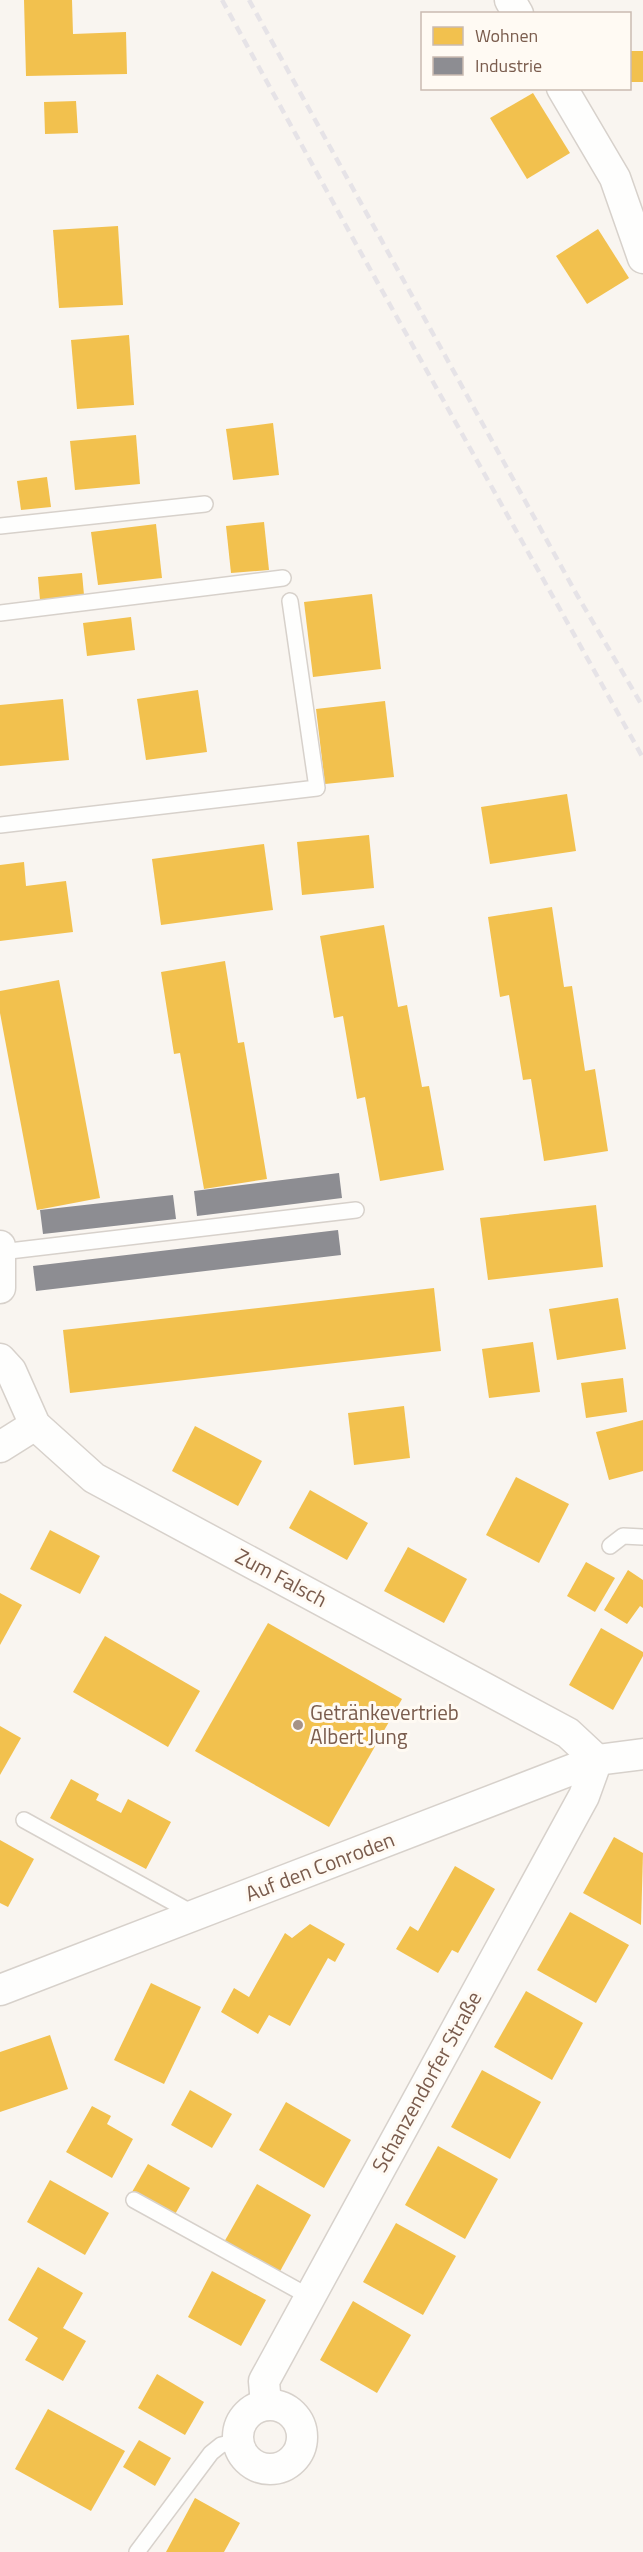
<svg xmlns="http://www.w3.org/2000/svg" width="643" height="2552" font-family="'Titillium Web',sans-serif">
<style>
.homes{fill:#f2c14e}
.industry{fill:#8d8d92}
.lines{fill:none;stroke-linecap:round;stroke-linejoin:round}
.service-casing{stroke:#d7d1cb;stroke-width:18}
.minor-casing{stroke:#d7d1cb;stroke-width:33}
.service{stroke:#fefefd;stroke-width:15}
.minor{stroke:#fefefd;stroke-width:30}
.rail{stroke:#e6e3e7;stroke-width:4.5;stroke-dasharray:9 6;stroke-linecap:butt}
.poi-dot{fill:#a69286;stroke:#fffaf3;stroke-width:2}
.labels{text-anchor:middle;stroke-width:6;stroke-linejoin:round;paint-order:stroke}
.street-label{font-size:21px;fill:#7a5c4d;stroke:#fffaf3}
.poi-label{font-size:21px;fill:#7a5c4d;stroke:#fffaf3;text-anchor:start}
</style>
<rect width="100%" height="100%" fill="#f9f5f0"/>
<g class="homes">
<path d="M 24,0 L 72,0 L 73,34 L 126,32 L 127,74 L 26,76 Z"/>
<rect x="630" y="51" width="13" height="31"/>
<path d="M 533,93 L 570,153 L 527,179 L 490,118 Z"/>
<path d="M 76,101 L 78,133 L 45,134 L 44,102 Z"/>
<path d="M 118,226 L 123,305 L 59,308 L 53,230 Z"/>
<path d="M 598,229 L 629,278 L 587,304 L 556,256 Z"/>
<path d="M 129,335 L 134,405 L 77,409 L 71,340 Z"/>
<path d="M 273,423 L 279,475 L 233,480 L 226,429 Z"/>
<path d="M 136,435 L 140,484 L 75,490 L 70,441 Z"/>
<path d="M 47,477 L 51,507 L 21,510 L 17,481 Z"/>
<path d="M 264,522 L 269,570 L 231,573 L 226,526 Z"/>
<path d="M 156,524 L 162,578 L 98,585 L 91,532 Z"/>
<path d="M 82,573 L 84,595 L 40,600 L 38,577 Z"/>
<path d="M 372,594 L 381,669 L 313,677 L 304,602 Z"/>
<path d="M 131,617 L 135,650 L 87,656 L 83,623 Z"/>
<path d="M 198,690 L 207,752 L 146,760 L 137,699 Z"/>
<path d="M 63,699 L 69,760 L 0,766 L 0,705 Z"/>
<path d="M 385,701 L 394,777 L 325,784 L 316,709 Z"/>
<path d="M 567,794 L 576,851 L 490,864 L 481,807 Z"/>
<path d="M 369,835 L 374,888 L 302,895 L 297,842 Z"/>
<path d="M 264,844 L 273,910 L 161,925 L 152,859 Z"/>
<path d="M 24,862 L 26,886 L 66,881 L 73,932 L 0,941 L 0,865 Z"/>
<path d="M 552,907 L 564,987 L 572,986 L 585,1071 L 595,1069 L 608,1151 L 544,1161 L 531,1079 L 523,1080 L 509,995 L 500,997 L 488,917 Z"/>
<path d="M 384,925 L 398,1007 L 407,1005 L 422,1087 L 429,1086 L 444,1170 L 380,1181 L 365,1097 L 357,1099 L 343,1016 L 334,1018 L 320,936 Z"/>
<path d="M 225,961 L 238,1043 L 244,1042 L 267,1179 L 204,1189 L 180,1053 L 174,1054 L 161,972 Z"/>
<path d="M 59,980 L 100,1198 L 37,1210 L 0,1013 L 0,991 Z"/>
<path d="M 596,1205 L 603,1267 L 488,1280 L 480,1218 Z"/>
<path d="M 434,1288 L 441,1351 L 70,1393 L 63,1330 Z"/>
<path d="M 618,1298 L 626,1349 L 557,1360 L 549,1309 Z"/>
<path d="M 533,1342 L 540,1392 L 489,1398 L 482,1349 Z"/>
<path d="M 623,1378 L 627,1412 L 586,1418 L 581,1383 Z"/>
<path d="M 404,1406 L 410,1458 L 354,1465 L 348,1413 Z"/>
<path d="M 643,1420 L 643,1471 L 609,1480 L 596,1432 Z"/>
<path d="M 195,1426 L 262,1461 L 238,1506 L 172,1471 Z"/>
<path d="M 516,1477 L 569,1504 L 539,1563 L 486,1535 Z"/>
<path d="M 310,1490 L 368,1523 L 347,1560 L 289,1528 Z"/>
<path d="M 50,1530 L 100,1556 L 80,1594 L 30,1569 Z"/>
<path d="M 408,1547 L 467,1579 L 444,1623 L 384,1591 Z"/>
<path d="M 586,1562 L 615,1578 L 595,1612 L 567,1596 Z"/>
<path d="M 628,1570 L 643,1580 L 643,1608 L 640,1606 L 627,1624 L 604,1610 Z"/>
<path d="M 0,1593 L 22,1605 L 0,1645 Z"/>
<path d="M 268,1623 L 402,1699 L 329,1827 L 195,1751 Z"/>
<path d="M 601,1628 L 643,1652 L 643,1656 L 613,1710 L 569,1685 Z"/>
<path d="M 105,1636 L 200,1691 L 168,1747 L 73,1692 Z"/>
<path d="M 0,1726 L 21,1738 L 0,1775 Z"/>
<path d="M 71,1779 L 99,1794 L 96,1800 L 121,1813 L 128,1799 L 171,1822 L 146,1869 L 50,1818 Z"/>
<path d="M 614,1837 L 643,1853 L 641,1925 L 583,1893 Z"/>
<path d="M 0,1840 L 34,1859 L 8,1907 L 0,1903 Z"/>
<path d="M 455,1866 L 495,1889 L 458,1953 L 452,1950 L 438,1973 L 396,1949 L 410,1926 L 418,1931 Z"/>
<path d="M 570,1912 L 629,1945 L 596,2003 L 537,1970 Z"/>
<path d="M 310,1924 L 345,1944 L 335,1962 L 328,1958 L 290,2026 L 269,2015 L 258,2034 L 221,2012 L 234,1988 L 249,1997 L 285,1933 L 292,1938 Z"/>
<path d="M 151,1983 L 201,2007 L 164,2084 L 114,2060 Z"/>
<path d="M 526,1991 L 583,2023 L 552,2080 L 494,2047 Z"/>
<path d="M 50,2035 L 68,2089 L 0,2112 L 0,2052 Z"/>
<path d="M 482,2070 L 541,2102 L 510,2159 L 451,2127 Z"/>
<path d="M 190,2090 L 232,2114 L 212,2148 L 171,2125 Z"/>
<path d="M 286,2102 L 351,2140 L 324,2188 L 259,2150 Z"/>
<path d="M 92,2106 L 111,2116 L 107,2124 L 133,2139 L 112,2178 L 66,2152 Z"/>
<path d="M 438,2146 L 498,2179 L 465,2239 L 405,2205 Z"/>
<path d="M 148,2164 L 190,2188 L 174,2216 L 132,2192 Z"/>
<path d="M 50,2180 L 109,2213 L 85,2255 L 27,2222 Z"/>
<path d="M 257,2184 L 311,2215 L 278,2275 L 223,2244 Z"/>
<path d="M 396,2223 L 456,2256 L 423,2315 L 363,2282 Z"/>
<path d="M 38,2267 L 83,2293 L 63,2328 L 86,2341 L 63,2381 L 25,2360 L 38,2338 L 8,2320 Z"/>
<path d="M 212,2271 L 266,2300 L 241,2346 L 188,2317 Z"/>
<path d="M 353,2301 L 411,2335 L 377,2393 L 320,2360 Z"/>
<path d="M 157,2374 L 204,2402 L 185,2435 L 138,2408 Z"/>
<path d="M 48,2409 L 125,2451 L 91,2511 L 15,2469 Z"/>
<path d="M 139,2440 L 171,2458 L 155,2486 L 123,2467 Z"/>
<path d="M 195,2498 L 240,2523 L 224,2552 L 166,2552 Z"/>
</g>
<g class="industry">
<path d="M 339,1173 L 342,1198 L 197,1216 L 194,1191 Z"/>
<path d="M 173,1195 L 176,1219 L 43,1234 L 40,1210 Z"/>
<path d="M 338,1230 L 341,1255 L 36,1291 L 33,1266 Z"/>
</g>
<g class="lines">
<g class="service-casing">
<g id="service">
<path d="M 0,526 L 205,504"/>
<path d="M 0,613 L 283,578"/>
<path d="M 0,825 L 317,788 L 290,601"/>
<path d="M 1,1252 L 356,1210"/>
<path d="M 610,1546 L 623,1536 L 643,1537"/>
<path d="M 24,1820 L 196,1915"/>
<path d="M 134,2200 L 310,2297"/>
<path d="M 137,2552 L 211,2453 L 221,2445 L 239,2441"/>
</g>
</g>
<g class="minor-casing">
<g id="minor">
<path d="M 510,0 L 518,14"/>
<path d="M 562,88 L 615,178 L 643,258"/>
<path d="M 0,1246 L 0,1288"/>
<path d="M 0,1359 L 11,1371 L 35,1425 L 94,1478 L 568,1733 L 597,1760"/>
<path d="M 0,1447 L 35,1425"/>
<path d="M 0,1990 L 597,1760 L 643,1754"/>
<path d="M 266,2405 L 264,2381 L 584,1796 L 597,1760"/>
<circle cx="270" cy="2437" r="32"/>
</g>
</g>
<use href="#service" class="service"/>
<use href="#minor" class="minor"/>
<g class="rail">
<path d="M 222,0 L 351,235 L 643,758"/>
<path d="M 249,0 L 577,595 L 643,707"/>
</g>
</g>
<circle class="poi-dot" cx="298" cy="1725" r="6"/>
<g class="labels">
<g class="street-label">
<text transform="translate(281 1578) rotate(28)" y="7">Zum Falsch</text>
<text transform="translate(320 1867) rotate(-21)" y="7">Auf den Conroden</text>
<text transform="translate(427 2082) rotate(-61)" y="7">Schanzendorfer Straße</text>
</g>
<g class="poi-label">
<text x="310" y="1720">Getränkevertrieb<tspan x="310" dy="24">Albert Jung</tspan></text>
</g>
</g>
<rect x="421" y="12" width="210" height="78" fill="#fffaf3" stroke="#cabbb1" stroke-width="1.5"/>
<rect x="433" y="27" width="30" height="18" fill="#f2c14e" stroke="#cabbb1" stroke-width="1.5"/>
<text x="475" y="42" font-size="18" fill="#7a5c4d">Wohnen</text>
<rect x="433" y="57" width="30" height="18" fill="#8d8d92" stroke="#cabbb1" stroke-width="1.5"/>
<text x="475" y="72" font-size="18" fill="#7a5c4d">Industrie</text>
</svg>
